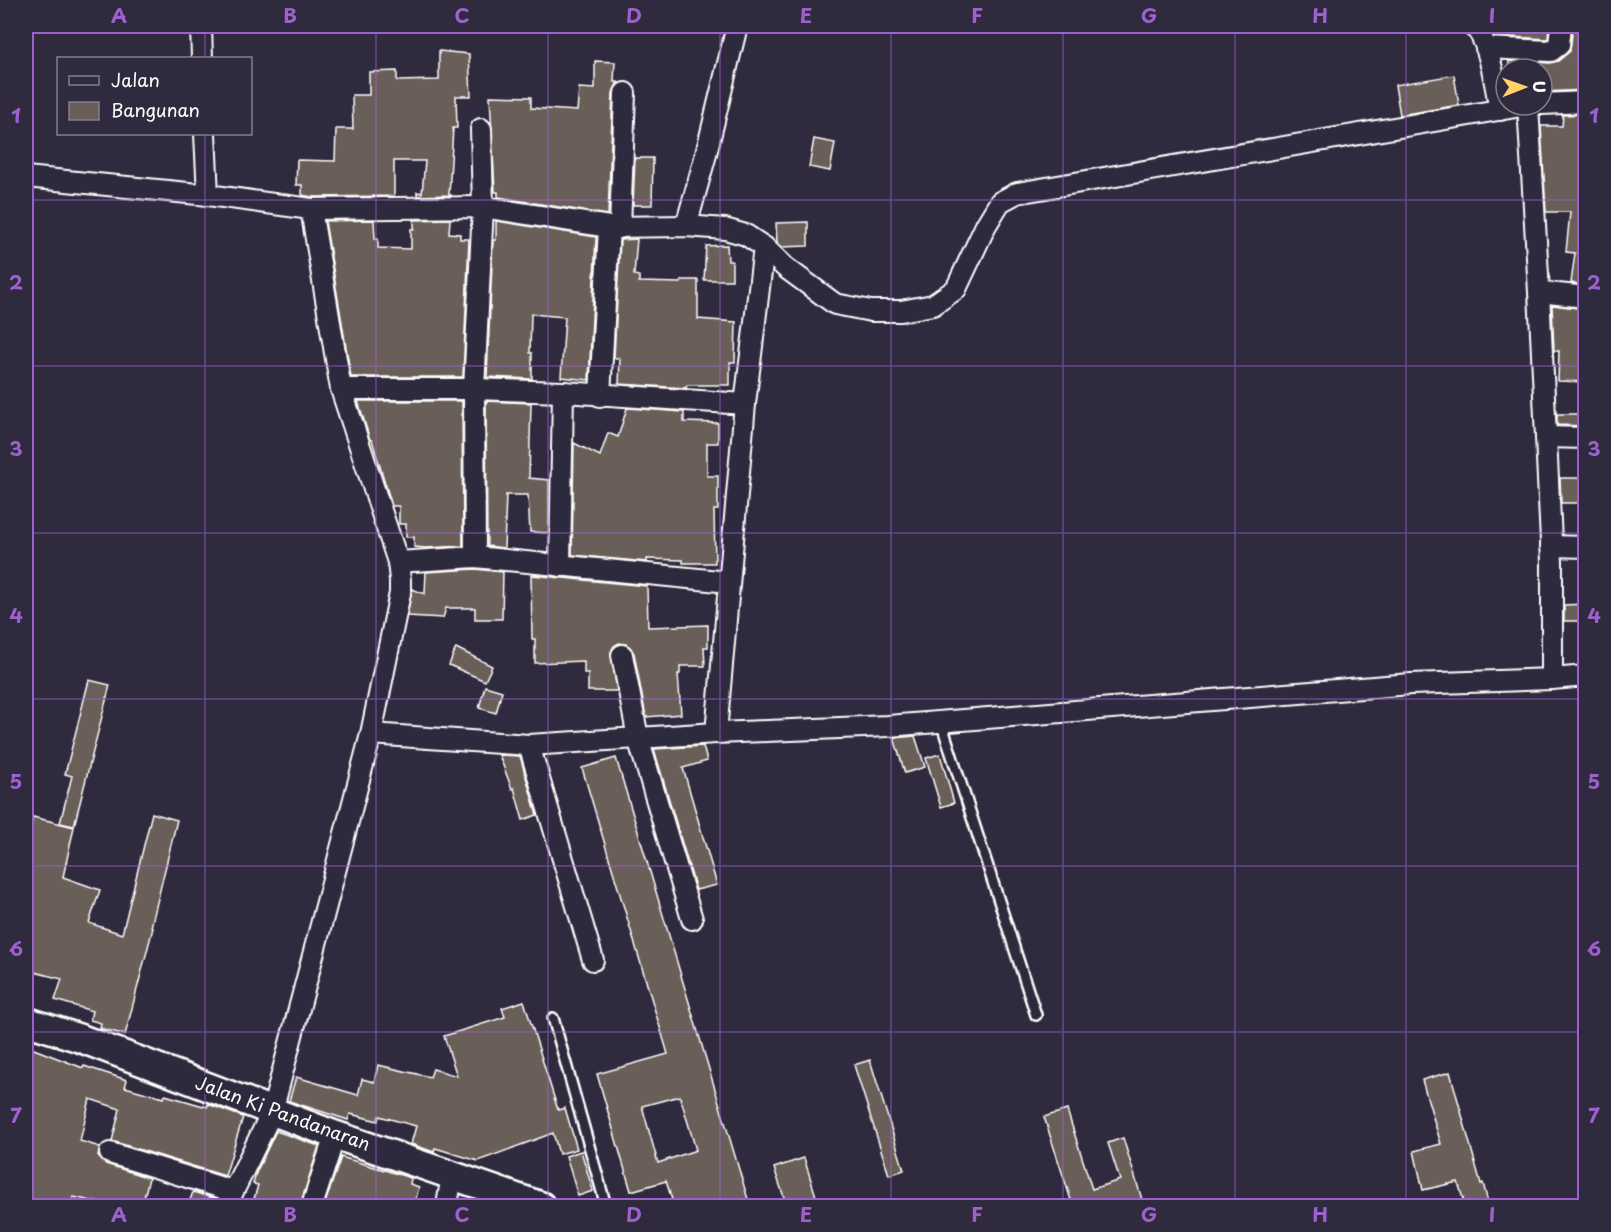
<svg xmlns="http://www.w3.org/2000/svg" width="1611" height="1232" font-family="'Playpen Sans',sans-serif">
<style>
.building{fill:#6a5e59;stroke:#fff;stroke-width:1.5;fill-rule:evenodd}
.lines{fill:none;stroke-linecap:round;stroke-linejoin:round}
.service-casing{stroke:#fff;stroke-width:14}
.minor-casing{stroke:#fff;stroke-width:24}
.secondary-casing{stroke:#fff;stroke-width:32}
.service{stroke:#2f2a3d;stroke-width:9}
.minor{stroke:#2f2a3d;stroke-width:20}
.secondary{stroke:#2f2a3d;stroke-width:27}
.grid{fill:none;stroke:#9c61cf;stroke-width:1.5;stroke-opacity:0.55}
.labels{text-anchor:middle;stroke-width:5;stroke-linejoin:round;paint-order:stroke}
.street-label{font-size:18px;fill:#fff;stroke:#2f2a3d}
.neatline{fill:none;stroke:#9c61cf;stroke-width:2}
.grid-label{font-size:20px;text-anchor:middle;font-weight:bold;fill:#9c61cf}
</style>
<rect width="100%" height="100%" fill="#2f2a3d"/>
<filter id="ink" filterUnits="userSpaceOnUse"><feTurbulence type="fractalNoise" baseFrequency=".0167" numOctaves="2"/><feDisplacementMap in="SourceGraphic" scale="12" xChannelSelector="R" yChannelSelector="G"/><feConvolveMatrix kernelMatrix="1 2 1 2 8 2 1 2 1" color-interpolation-filters="sRGB"/></filter>
<g filter="url(#ink)">
<g class="building">
<path d="M 1511,26 L 1549,26 L 1548,39 L 1510,37 Z"/>
<path d="M 1573,26 L 1586,26 L 1586,90 L 1542,92 L 1542,69 L 1508,69 L 1509,61 L 1550,63 L 1558,61 L 1570,51 Z"/>
<path d="M 439,51 L 469,54 L 471,96 L 456,96 L 457,128 L 453,128 L 449,195 L 452,195 L 417,196 L 417,192 L 422,193 L 425,161 L 394,161 L 394,196 L 312,197 L 302,195 L 302,185 L 296,185 L 297,160 L 335,161 L 336,129 L 353,129 L 352,95 L 369,95 L 369,72 L 397,71 L 397,81 L 439,80 Z"/>
<path d="M 595,61 L 615,62 L 614,82 L 618,82 L 613,93 L 608,215 L 498,197 L 498,192 L 495,192 L 490,96 L 531,97 L 531,108 L 577,111 L 579,88 L 595,89 Z"/>
<path d="M 1454,75 L 1459,105 L 1400,115 L 1395,85 Z"/>
<path d="M 1586,114 L 1586,285 L 1571,283 L 1575,253 L 1566,252 L 1570,212 L 1546,212 L 1541,126 L 1562,126 L 1563,115 Z"/>
<path d="M 814,139 L 835,143 L 830,171 L 809,167 Z"/>
<path d="M 635,158 L 653,158 L 652,205 L 633,205 Z"/>
<path d="M 450,219 L 449,233 L 460,234 L 460,239 L 469,239 L 463,377 L 351,377 L 325,221 L 374,220 L 375,239 L 378,239 L 378,248 L 411,249 L 411,229 L 414,229 L 414,220 Z"/>
<path d="M 496,221 L 596,237 L 589,380 L 561,377 L 565,317 L 531,314 L 530,353 L 532,353 L 532,379 L 487,377 L 493,240 L 496,240 Z"/>
<path d="M 808,222 L 808,246 L 781,247 L 777,243 L 776,223 Z"/>
<path d="M 637,239 L 634,275 L 639,276 L 639,282 L 681,283 L 681,280 L 698,280 L 698,319 L 736,322 L 735,362 L 730,362 L 730,385 L 687,385 L 686,388 L 619,384 L 620,358 L 614,358 L 620,240 Z"/>
<path d="M 727,245 L 728,261 L 732,261 L 732,280 L 704,280 L 706,246 Z"/>
<path d="M 1552,305 L 1586,309 L 1586,382 L 1558,381 L 1559,351 L 1554,351 Z"/>
<path d="M 358,401 L 462,401 L 463,546 L 426,548 L 414,547 L 414,537 L 406,537 L 406,524 L 399,524 L 399,506 L 392,506 L 372,440 L 370,440 Z"/>
<path d="M 486,401 L 531,403 L 529,478 L 549,480 L 549,533 L 530,532 L 528,495 L 506,495 L 504,548 L 487,546 Z"/>
<path d="M 627,408 L 684,412 L 684,422 L 718,423 L 718,443 L 707,443 L 707,476 L 718,476 L 718,510 L 714,510 L 715,563 L 683,563 L 683,560 L 647,559 L 647,562 L 572,555 L 574,443 L 600,456 L 608,433 L 618,437 Z"/>
<path d="M 1557,414 L 1586,414 L 1586,426 L 1557,425 Z"/>
<path d="M 1560,478 L 1584,478 L 1584,503 L 1561,503 Z"/>
<path d="M 475,569 L 503,572 L 502,619 L 475,619 L 475,608 L 446,608 L 443,618 L 407,616 L 412,589 L 425,594 L 426,572 Z"/>
<path d="M 531,575 L 647,586 L 648,627 L 708,625 L 708,647 L 704,647 L 705,666 L 680,666 L 680,674 L 678,674 L 681,714 L 646,717 L 634,653 L 626,644 L 619,643 L 614,646 L 611,652 L 617,691 L 588,691 L 588,673 L 584,673 L 584,661 L 535,663 L 535,639 L 532,639 Z"/>
<path d="M 1586,604 L 1586,621 L 1564,621 L 1564,605 Z"/>
<path d="M 456,648 L 492,666 L 485,681 L 449,665 Z"/>
<path d="M 89,680 L 110,685 L 74,826 L 60,823 L 72,776 L 65,774 Z"/>
<path d="M 485,686 L 502,691 L 496,713 L 479,708 Z"/>
<path d="M 915,736 L 925,767 L 905,773 L 894,738 Z"/>
<path d="M 703,746 L 707,761 L 683,768 L 717,885 L 696,890 L 654,749 Z"/>
<path d="M 940,754 L 954,803 L 941,807 L 926,758 Z"/>
<path d="M 499,755 L 520,756 L 537,815 L 523,820 L 514,788 L 512,789 Z"/>
<path d="M 616,758 L 697,1029 L 750,1206 L 674,1206 L 666,1181 L 631,1191 L 597,1074 L 668,1054 L 582,768 ZM 680,1096 L 696,1150 L 658,1163 L 642,1106 Z"/>
<path d="M 152,813 L 177,820 L 151,927 L 153,928 L 125,1035 L 100,1028 L 101,1023 L 90,1020 L 92,1011 L 55,1000 L 62,979 L 26,970 L 26,846 L 33,817 L 74,827 L 63,877 L 100,890 L 89,923 L 122,934 Z"/>
<path d="M 524,1001 L 558,1110 L 565,1108 L 577,1149 L 559,1154 L 553,1133 L 478,1161 L 435,1148 L 434,1152 L 411,1144 L 416,1126 L 379,1116 L 378,1121 L 350,1114 L 348,1120 L 289,1101 L 296,1077 L 358,1095 L 362,1079 L 374,1082 L 378,1065 L 430,1077 L 433,1069 L 457,1076 L 444,1036 L 505,1017 L 502,1008 Z"/>
<path d="M 26,1046 L 83,1068 L 84,1066 L 127,1080 L 125,1087 L 164,1098 L 165,1095 L 207,1107 L 208,1104 L 243,1117 L 225,1176 L 112,1141 L 120,1109 L 90,1099 L 80,1141 L 100,1147 L 98,1156 L 106,1164 L 149,1178 L 142,1206 L 113,1206 L 73,1197 L 71,1206 L 26,1206 Z"/>
<path d="M 870,1060 L 904,1170 L 889,1175 L 854,1065 Z"/>
<path d="M 1450,1072 L 1481,1184 L 1483,1183 L 1489,1206 L 1465,1206 L 1458,1182 L 1423,1190 L 1414,1151 L 1441,1144 L 1422,1080 Z"/>
<path d="M 1067,1110 L 1092,1189 L 1120,1180 L 1108,1143 L 1123,1138 L 1144,1206 L 1073,1206 L 1044,1117 Z"/>
<path d="M 276,1131 L 319,1146 L 300,1206 L 252,1206 L 258,1185 L 253,1184 L 256,1173 Z"/>
<path d="M 581,1151 L 593,1191 L 578,1196 L 566,1156 Z"/>
<path d="M 341,1157 L 411,1178 L 410,1184 L 419,1187 L 414,1206 L 324,1206 Z"/>
<path d="M 804,1158 L 819,1206 L 787,1206 L 774,1168 Z"/>
<path d="M 193,1192 L 216,1199 L 214,1206 L 188,1206 Z"/>
</g>
<g class="lines">
<g class="service-casing">
<g id="service">
<path d="M 941,722 L 1036,1015"/>
<path d="M 553,1018 L 606,1206"/>
</g>
</g>
<g class="minor-casing">
<g id="minor">
<path d="M 201,26 L 202,58"/>
<path d="M 1472,26 C 1489,35 1496,90 1500,110"/>
<path d="M 1486,48 L 1551,51 L 1559,45 L 1561,26"/>
<path d="M 1542,104 L 1586,102"/>
<path d="M 1528,105 L 1539,292"/>
<path d="M 205,134 L 208,195"/>
<path d="M 26,177 L 208,195 L 311,209 L 483,207 L 609,227 L 686,226 L 725,229 L 746,235 L 764,247 L 786,268 L 835,304 L 871,311 L 901,311 L 933,305 L 956,289 L 986,225 L 1000,202 L 1017,193 L 1527,105"/>
<path d="M 686,226 L 705,158 L 737,26"/>
<path d="M 620,228 L 625,93"/>
<path d="M 341,389 L 474,389 L 563,392 L 745,404"/>
<path d="M 600,396 L 609,227"/>
<path d="M 1546,437 L 1586,438"/>
<path d="M 1551,546 L 1586,547"/>
<path d="M 475,557 L 474,389 L 483,207 L 481,129"/>
<path d="M 398,562 L 475,557 L 729,582"/>
<path d="M 560,566 L 563,392"/>
<path d="M 622,655 L 638,738 L 692,919"/>
<path d="M 1552,679 L 1586,676"/>
<path d="M 716,733 L 745,404 L 764,247"/>
<path d="M 371,734 L 529,745 L 716,733 L 888,726 L 1411,684 L 1552,679 L 1552,562 L 1539,292 L 1586,297"/>
<path d="M 529,745 L 593,960"/>
<path d="M 110,1153 L 232,1191"/>
<path d="M 226,1206 L 272,1112 L 371,734 L 400,593 L 400,580 L 398,562 L 341,389 L 311,209"/>
<path d="M 312,1206 L 335,1135"/>
<path d="M 447,1206 L 452,1174"/>
</g>
</g>
<g class="secondary-casing">
<path id="secondary" d="M 26,1021 L 82,1039 L 335,1135 L 541,1206"/>
</g>
<use href="#service" class="service"/>
<use href="#minor" class="minor"/>
<use href="#secondary" class="secondary"/>
</g>
</g>
<path class="grid" d="M 205,26 L 205,58M 376,26 L 376,1206M 548,26 L 548,1206M 720,26 L 720,1206M 891,26 L 891,1206M 1063,26 L 1063,1206M 1235,26 L 1235,1206M 1406,26 L 1406,1206M 205,134 L 205,1206M 26,200 L 1586,200M 26,366 L 1586,366M 26,533 L 1586,533M 26,699 L 1586,699M 26,866 L 1586,866M 26,1032 L 1586,1032"/>
<g class="labels">
<g class="street-label">
<text transform="translate(283 1114) rotate(20)" y="6">Jalan Ki Pandanaran</text>
</g>
</g>
<rect width="1611" height="1232" fill="none" stroke="#2f2a3d" stroke-width="66"/>
<rect x="57" y="57" width="195" height="78" fill="#2f2a3d" stroke="#827f8b" stroke-width="1.5"/>
<rect x="69" y="76" width="30" height="9" fill="#2f2a3d" stroke="#827f8b" stroke-width="1.5"/>
<text x="111" y="87" font-size="18" fill="#ffffff">Jalan</text>
<rect x="69" y="102" width="30" height="18" fill="#6a5e59" stroke="#827f8b" stroke-width="1.5"/>
<text x="111" y="117" font-size="18" fill="#ffffff">Bangunan</text>
<g transform="translate(1524 87) rotate(89)"><circle r="28" fill="#2f2a3d" stroke="#827f8b" stroke-width="1.5"/>
<path d="M0-4.5L10 22L0 15L-10 22Z" fill="#ffd166"/>
<text y="-9" font-size="16" font-weight="bold" text-anchor="middle" fill="#ffffff">U</text>
</g>
<rect x="33" y="33" width="1545" height="1166" class="neatline"/>
<g class="grid-label">
<text x="119" y="23">A</text>
<text x="290" y="23">B</text>
<text x="462" y="23">C</text>
<text x="634" y="23">D</text>
<text x="806" y="23">E</text>
<text x="977" y="23">F</text>
<text x="1149" y="23">G</text>
<text x="1320" y="23">H</text>
<text x="1492" y="23">I</text>
<text x="16" y="123">1</text>
<text x="1594" y="123">1</text>
<text x="16" y="290">2</text>
<text x="1594" y="290">2</text>
<text x="16" y="456">3</text>
<text x="1594" y="456">3</text>
<text x="16" y="623">4</text>
<text x="1594" y="623">4</text>
<text x="16" y="789">5</text>
<text x="1594" y="789">5</text>
<text x="16" y="956">6</text>
<text x="1594" y="956">6</text>
<text x="16" y="1123">7</text>
<text x="1594" y="1123">7</text>
<text x="119" y="1222">A</text>
<text x="290" y="1222">B</text>
<text x="462" y="1222">C</text>
<text x="634" y="1222">D</text>
<text x="806" y="1222">E</text>
<text x="977" y="1222">F</text>
<text x="1149" y="1222">G</text>
<text x="1320" y="1222">H</text>
<text x="1492" y="1222">I</text>
</g>
</svg>
